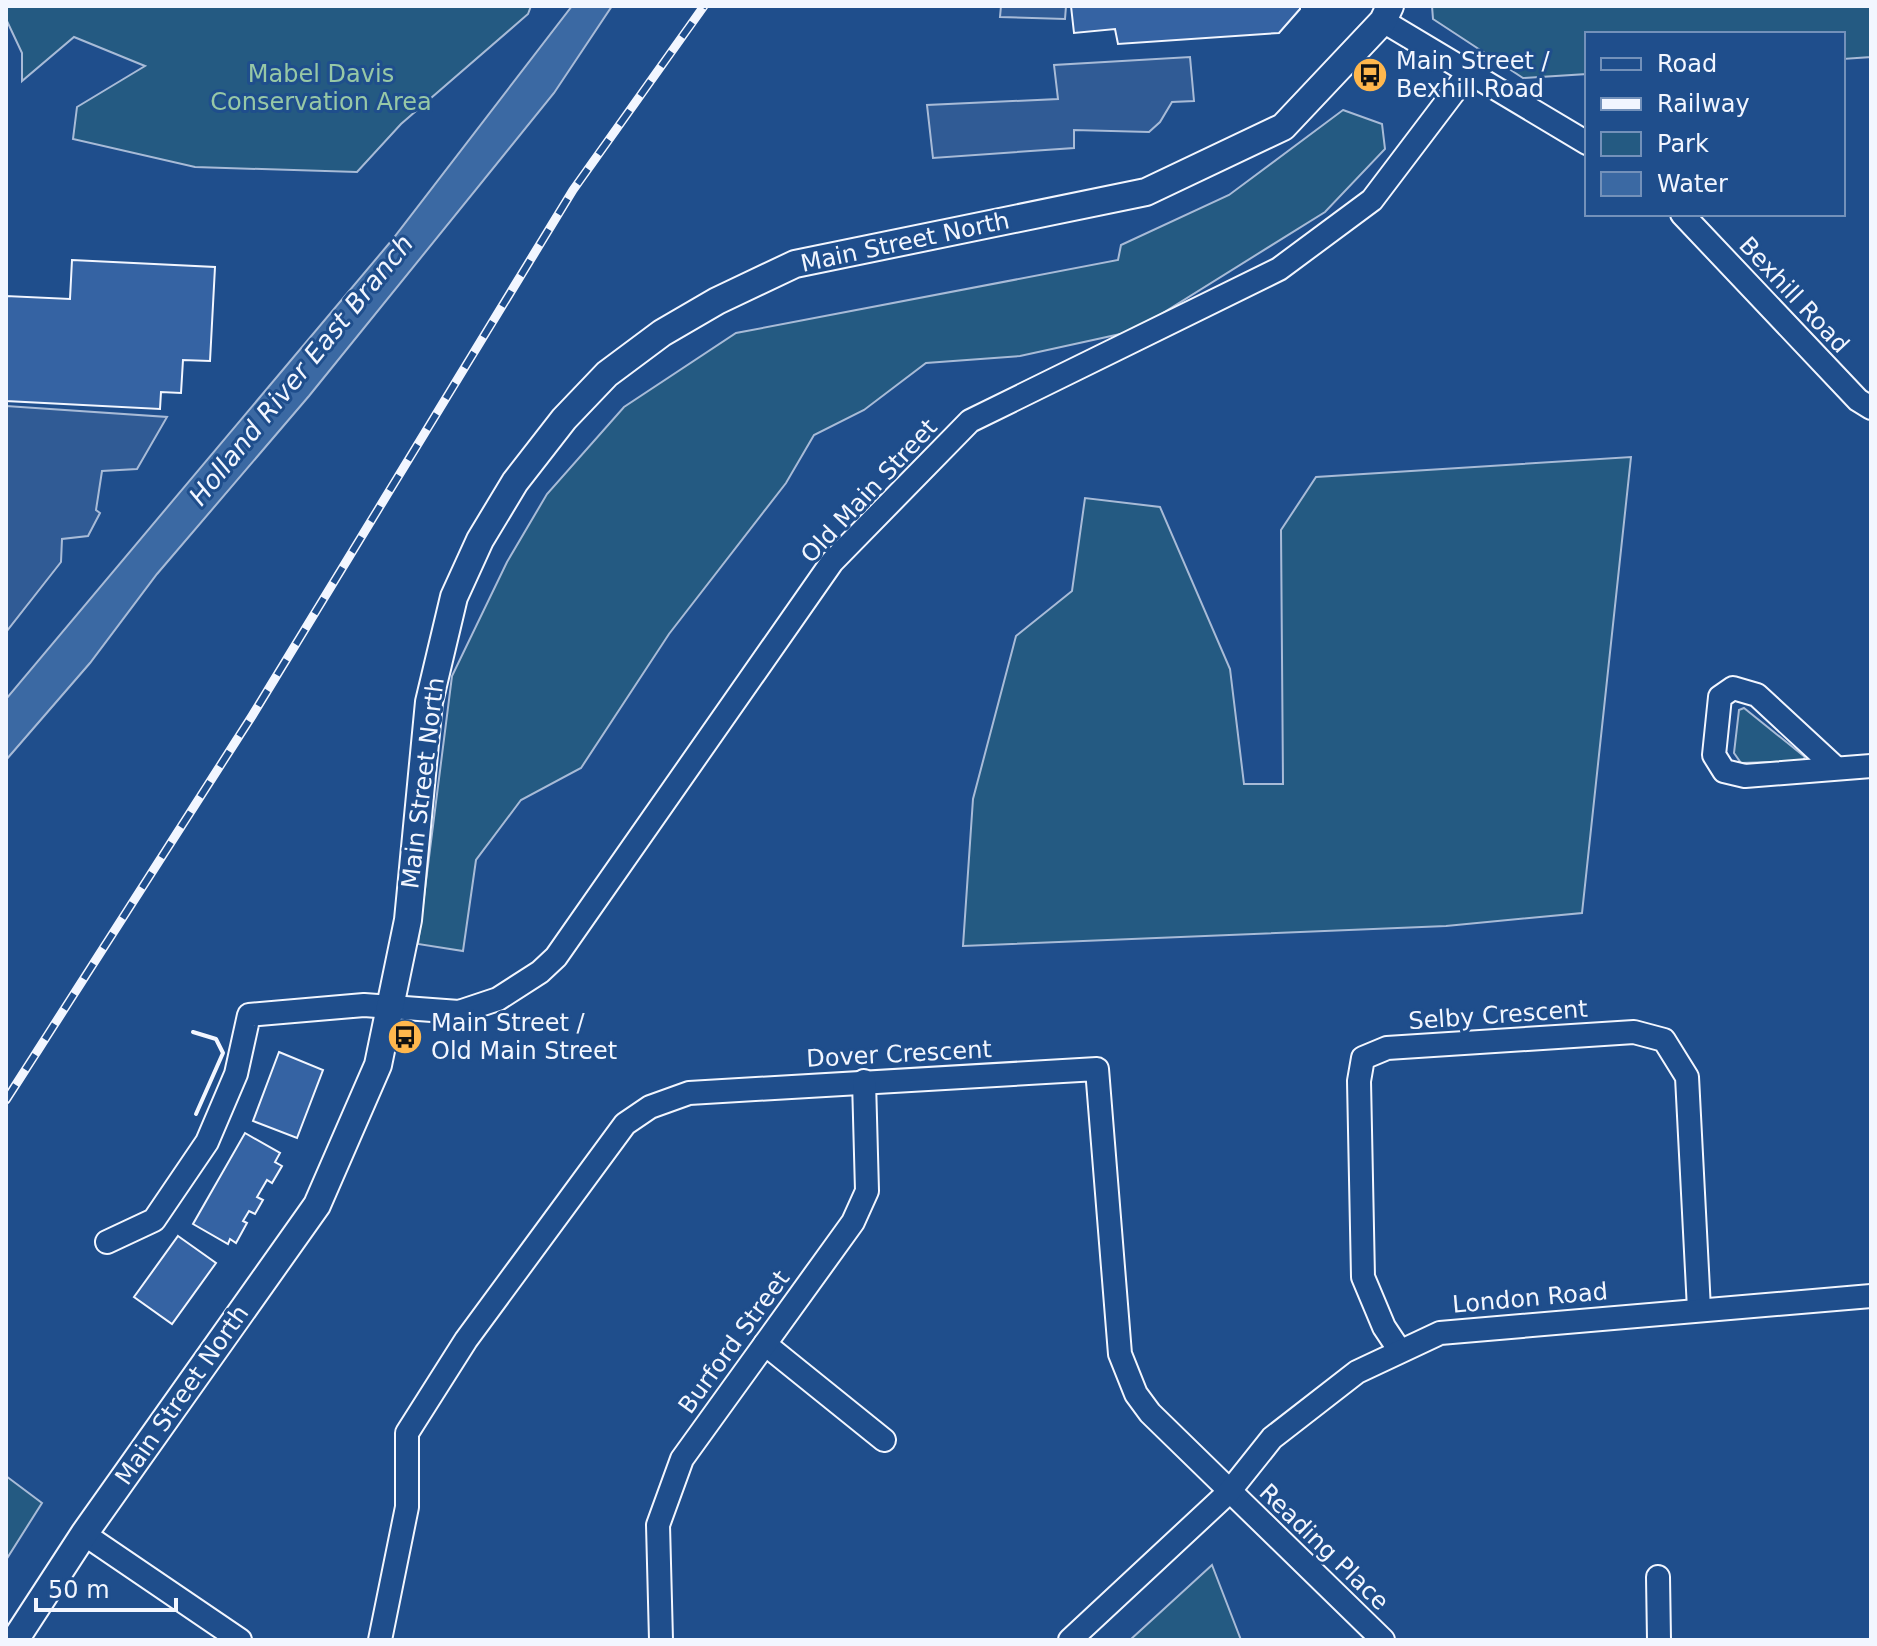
<svg xmlns="http://www.w3.org/2000/svg" width="1877" height="1646" font-family="'DejaVu Sans',sans-serif">
<style>
.green{fill:#245a82;stroke:#a8bbd7;stroke-width:2}
.parking{fill:#305b95;stroke:#a8bbd7;stroke-width:2}
.water{fill:#3b69a3;stroke:#a8bbd7;stroke-width:2}
.building{fill:#3563a3;stroke:#f2f6ff;stroke-width:2}
.lines{fill:none;stroke-linecap:round;stroke-linejoin:round}
.minor-casing{stroke:#f2f6ff;stroke-width:26}
.major-casing{stroke:#f2f6ff;stroke-width:30}
.minor{stroke:#1f4e8c;stroke-width:22}
.major{stroke:#1f4e8c;stroke-width:26}
.rail-casing{stroke:#f2f6ff;stroke-width:9}
.rail{stroke:#1f4e8c;stroke-width:6;stroke-dasharray:18;stroke-linecap:butt}
.wall{stroke:#f2f6ff;stroke-width:4}
.labels{text-anchor:middle;stroke-width:6;stroke-linejoin:round;paint-order:stroke}
.poi-label{font-size:24px;fill:#f2f6ff;stroke:#1f4e8c;text-anchor:start}
.park-label{font-size:24px;fill:#97c8a6;stroke:#1f4e8c}
.street-label{font-size:24px;fill:#f2f6ff;stroke:#1f4e8c}
.water-label{font-size:26px;font-style:italic;fill:#f2f6ff;stroke:#1f4e8c}
</style>
<rect width="100%" height="100%" fill="#1f4e8c"/>
<g class="green">
<path d="M 6,6 L 531,6 L 528,14 L 401,124 L 357,172 L 195,167 L 73,139 L 77,107 L 145,66 L 74,37 L 22,81 L 22,53 L 6,19 Z"/>
<path d="M 1432,6 L 1871,6 L 1871,57 L 1843,59 L 1843,34 L 1587,34 L 1587,74 L 1523,78 L 1433,19 Z"/>
<path d="M 1343,110 L 1382,124 L 1385,149 L 1325,212 L 1134,331 L 1020,356 L 926,363 L 864,410 L 814,435 L 786,483 L 669,634 L 581,768 L 521,800 L 476,860 L 463,951 L 418,944 L 452,676 L 507,562 L 547,494 L 624,407 L 736,333 L 1118,260 L 1121,245 L 1229,195 Z"/>
<path d="M 1631,457 L 1582,913 L 1446,926 L 963,946 L 973,799 L 1016,636 L 1072,591 L 1085,498 L 1160,507 L 1230,669 L 1244,784 L 1283,784 L 1281,530 L 1316,477 Z"/>
<path d="M 1744,708 L 1805,757 L 1803,761 L 1741,763 L 1734,753 L 1739,710 Z"/>
<path d="M 6,1476 L 42,1503 L 6,1560 Z"/>
<path d="M 1212,1565 L 1241,1640 L 1130,1640 Z"/>
</g>
<g class="parking">
<path d="M 1001,6 L 1066,6 L 1065,19 L 1000,17 Z"/>
<path d="M 1190,57 L 1194,101 L 1172,102 L 1160,122 L 1149,132 L 1074,130 L 1074,148 L 933,158 L 927,105 L 1058,99 L 1054,65 Z"/>
<path d="M 6,406 L 167,417 L 137,469 L 102,471 L 96,510 L 100,513 L 88,536 L 62,539 L 61,562 L 6,632 Z"/>
</g>
<path class="water" d="M 572,6 L 612,6 L 554,93 L 309,396 L 157,574 L 90,663 L 6,760 L 6,699 L 392,240 Z"/>
<g class="building">
<path d="M 1071,6 L 1300,6 L 1300,9 L 1279,33 L 1118,44 L 1115,29 L 1074,33 Z"/>
<path d="M 72,260 L 215,267 L 210,361 L 183,360 L 181,393 L 161,392 L 160,409 L 6,401 L 6,296 L 70,299 Z"/>
<path d="M 279,1052 L 323,1070 L 297,1138 L 253,1121 Z"/>
<path d="M 245,1133 L 280,1153 L 275,1162 L 282,1166 L 272,1183 L 267,1180 L 257,1197 L 263,1200 L 255,1214 L 249,1211 L 243,1221 L 247,1223 L 236,1243 L 230,1239 L 228,1244 L 193,1224 Z"/>
<path d="M 178,1236 L 216,1263 L 172,1324 L 134,1297 Z"/>
</g>
<g class="lines">
<g class="minor-casing">
<g id="minor">
<path d="M 1383,21 L 1587,143"/>
<path d="M 1682,214 L 1858,400 L 1871,408"/>
<path d="M 1836,768 L 1757,695 L 1733,688 L 1720,697 L 1714,755 L 1724,771 L 1745,776 L 1871,766"/>
<path d="M 107,1242 L 154,1220 L 207,1142 L 236,1074 L 249,1015 L 364,1005 L 459,1012 L 498,999 L 540,972 L 556,957 L 832,562 L 970,421 L 1279,269 L 1372,200 L 1469,72"/>
<path d="M 765,1344 L 884,1440"/>
<path d="M 1400,1351 L 1384,1327 L 1363,1277 L 1359,1081 L 1363,1058 L 1387,1048 L 1634,1032 L 1664,1040 L 1687,1077 L 1699,1309"/>
<path d="M 84,1534 L 240,1640"/>
<path d="M 1658,1577 L 1659,1640"/>
<path d="M 380,1640 L 407,1507 L 407,1433 L 466,1340 L 625,1124 L 650,1107 L 689,1093 L 1097,1069 L 1120,1354 L 1136,1394 L 1150,1413 L 1383,1640"/>
<path d="M 661,1640 L 658,1525 L 682,1459 L 853,1222 L 867,1191 L 864,1081"/>
<path d="M 1070,1640 L 1229,1492 L 1272,1438 L 1357,1372 L 1440,1333 L 1871,1296"/>
</g>
</g>
<g class="major-casing">
<path id="major" d="M 15,1640 L 84,1534 L 317,1205 L 378,1065 L 408,920 L 429,702 L 454,597 L 480,540 L 515,482 L 564,419 L 607,374 L 662,333 L 717,301 L 795,264 L 1146,192 L 1283,127 L 1383,21 L 1390,6"/>
</g>
<use href="#minor" class="minor"/>
<use href="#major" class="major"/>
<g class="rail-casing">
<path id="rail" d="M 6,1100 L 252,716 L 573,190 L 704,6"/>
</g>
<use href="#rail" class="rail"/>
<path class="wall" d="M 193,1032 L 216,1039 L 223,1053 L 196,1114"/>
</g>
<defs>
<g id="bus-disc" transform="scale(1.8)"><circle r="9.5" fill="#ffb74d" stroke="#1f4e8c"/><path d="M-5-6H5V4H4V6H2V4H-2V6H-4V4H-5ZM-3.5-4V0h7V-4ZM-3.5 1.2v1.5H-2V1.2ZM2 1.2v1.5H3.5V1.2Z" fill="#111"/></g>
</defs>
<g fill-rule="evenodd">
<use href="#bus-disc" x="1370" y="75"/>
<use href="#bus-disc" x="405" y="1037"/>
</g>
<g class="labels">
<g class="poi-label">
<text x="1396" y="69">Main Street /<tspan x="1396" dy="28">Bexhill Road</tspan></text>
<text x="431" y="1031">Main Street /<tspan x="431" dy="28">Old Main Street</tspan></text>
</g>
<g class="park-label">
<text x="321" y="82">Mabel Davis<tspan x="321" dy="28">Conservation Area</tspan></text>
</g>
<g class="street-label">
<text transform="translate(905 242) rotate(-12)" y="8">Main Street North</text>
<text transform="translate(1794 295) rotate(47)" y="8">Bexhill Road</text>
<text transform="translate(869 491) rotate(-47)" y="8">Old Main Street</text>
<text transform="translate(423 783) rotate(-83)" y="8">Main Street North</text>
<text transform="translate(1498 1015) rotate(-4)" y="8">Selby Crescent</text>
<text transform="translate(899 1054) rotate(-3)" y="8">Dover Crescent</text>
<text transform="translate(1530 1298) rotate(-5)" y="8">London Road</text>
<text transform="translate(734 1342) rotate(-54)" y="8">Burford Street</text>
<text transform="translate(182 1395) rotate(-55)" y="8">Main Street North</text>
<text transform="translate(1324 1547) rotate(44)" y="8">Reading Place</text>
</g>
<g class="water-label">
<text transform="translate(301 370) rotate(-51)" y="9">Holland River East Branch</text>
</g>
</g>
<rect width="1877" height="1646" fill="none" stroke="#f2f6ff" stroke-width="16"/>
<rect x="1585" y="32" width="260" height="184" fill="#1f4e8c" stroke="#7391ba" stroke-width="2"/>
<rect x="1601" y="58" width="40" height="12" fill="#1f4e8c" stroke="#7391ba" stroke-width="2"/>
<text x="1657" y="72" font-size="24" fill="#f2f6ff">Road</text>
<rect x="1601" y="98" width="40" height="12" fill="#f2f6ff" stroke="#7391ba" stroke-width="2"/>
<text x="1657" y="112" font-size="24" fill="#f2f6ff">Railway</text>
<rect x="1601" y="132" width="40" height="24" fill="#245a82" stroke="#7391ba" stroke-width="2"/>
<text x="1657" y="152" font-size="24" fill="#f2f6ff">Park</text>
<rect x="1601" y="172" width="40" height="24" fill="#3b69a3" stroke="#7391ba" stroke-width="2"/>
<text x="1657" y="192" font-size="24" fill="#f2f6ff">Water</text>
<path d="M36 1598v12h140v-12" fill="none" stroke="#f2f6ff" stroke-width="4"/>
<text x="48" y="1598" font-size="24" fill="#f2f6ff" stroke="#1f4e8c" stroke-width="6" paint-order="stroke">50 m</text>
</svg>
